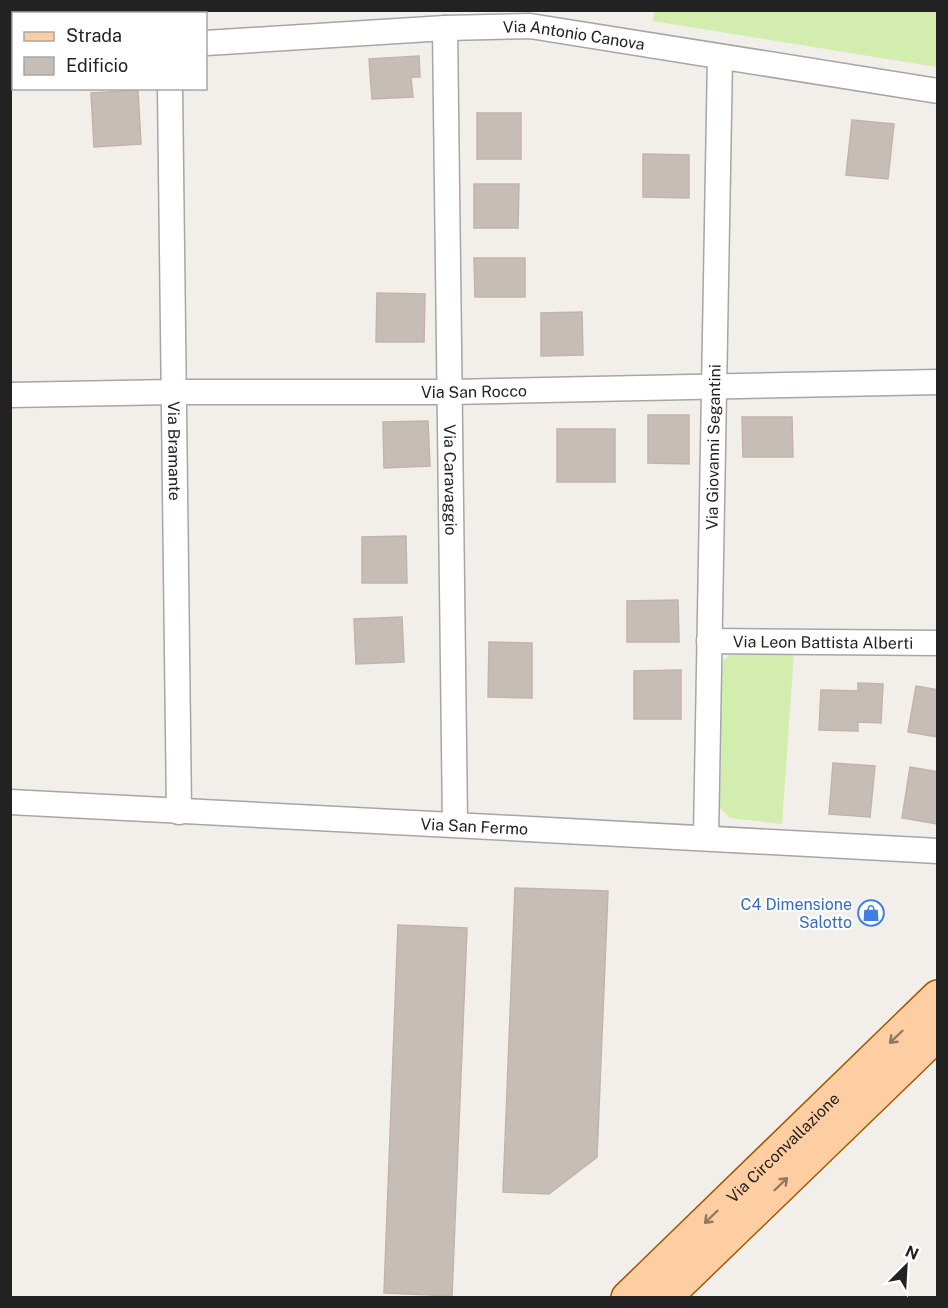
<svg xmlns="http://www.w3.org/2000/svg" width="948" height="1308" font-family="'Public Sans',sans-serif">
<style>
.grass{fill:#d3edae}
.building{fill:#c7bdb7;stroke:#c5b3aa;stroke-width:1.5}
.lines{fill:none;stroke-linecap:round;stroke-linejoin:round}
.minor-casing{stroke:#a6a6a6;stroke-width:27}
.primary-casing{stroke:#a05a00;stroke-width:36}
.minor{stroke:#fff;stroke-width:24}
.primary{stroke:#fecda1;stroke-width:33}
.oneway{stroke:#907862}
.labels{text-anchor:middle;stroke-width:4.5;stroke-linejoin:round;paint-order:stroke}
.street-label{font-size:16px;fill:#222;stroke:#fff}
.shop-label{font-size:16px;fill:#366cbe;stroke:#fff;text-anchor:end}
</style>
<rect width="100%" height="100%" fill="#f2eee9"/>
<g class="grass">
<path d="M 654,10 L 937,11 L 937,67 L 653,21 Z"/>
<path d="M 732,652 L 794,653 L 782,824 L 730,818 L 720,808 L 722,662 Z"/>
</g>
<g class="building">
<path d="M 419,56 L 420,77 L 411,77 L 413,97 L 372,99 L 369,59 Z"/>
<path d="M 138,90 L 141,144 L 94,147 L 91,93 Z"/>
<rect x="477" y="113" width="44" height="46"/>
<path d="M 852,120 L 894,124 L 888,179 L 846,175 Z"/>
<path d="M 643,154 L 689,155 L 689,198 L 643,197 Z"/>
<path d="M 474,184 L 519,184 L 518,228 L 474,228 Z"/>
<path d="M 474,258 L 525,258 L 525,297 L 475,297 Z"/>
<path d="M 377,293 L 425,294 L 424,342 L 376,342 Z"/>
<path d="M 582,312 L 583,355 L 541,356 L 541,313 Z"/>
<path d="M 648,415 L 689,415 L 689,464 L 648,463 Z"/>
<path d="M 742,417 L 792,417 L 793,457 L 743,457 Z"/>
<path d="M 428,421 L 430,466 L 384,468 L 383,422 Z"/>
<rect x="557" y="429" width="58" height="53"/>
<path d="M 406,536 L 407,583 L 362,583 L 362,537 Z"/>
<path d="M 678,600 L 679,642 L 627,642 L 627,601 Z"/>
<path d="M 402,617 L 404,662 L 356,664 L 354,619 Z"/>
<path d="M 489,642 L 532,643 L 532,698 L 488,697 Z"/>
<path d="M 681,670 L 681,719 L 634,719 L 634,671 Z"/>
<path d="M 858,683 L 883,684 L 881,723 L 858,722 L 858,731 L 819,730 L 821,690 L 858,691 Z"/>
<path d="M 916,686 L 938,690 L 938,737 L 908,732 Z"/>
<path d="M 833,763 L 875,766 L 870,817 L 829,814 Z"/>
<path d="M 910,767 L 938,772 L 938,824 L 902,818 Z"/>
<path d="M 515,888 L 608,891 L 597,1157 L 549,1194 L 503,1192 Z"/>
<path d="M 398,925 L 467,928 L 452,1296 L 384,1293 Z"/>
</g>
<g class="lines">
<g class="minor-casing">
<g id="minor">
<path id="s1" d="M 445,28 L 455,824"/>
<path id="s2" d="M 206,43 L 445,28 L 530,26 L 938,91"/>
<path d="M 10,58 L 14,57"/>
<path id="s3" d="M 170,88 L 179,812"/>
<path id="s4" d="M 10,395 L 173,392 L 450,392 L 938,382"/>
<path id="s5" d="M 709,641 L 938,643"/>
<path id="s6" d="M 10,802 C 319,820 629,832 938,851"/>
<path id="s7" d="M 706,837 L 720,57"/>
</g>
</g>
<g class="primary-casing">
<g id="primary">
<path id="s8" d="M 628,1298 L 938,997"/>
<path d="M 664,1298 L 938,1033"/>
</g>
</g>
<use href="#minor" class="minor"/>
<use href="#primary" class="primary"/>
</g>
<defs><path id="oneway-shaft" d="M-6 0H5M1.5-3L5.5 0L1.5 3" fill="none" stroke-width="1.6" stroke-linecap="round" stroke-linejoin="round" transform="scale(1.5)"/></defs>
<g class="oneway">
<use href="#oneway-shaft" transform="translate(896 1037) rotate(136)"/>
<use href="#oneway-shaft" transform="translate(781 1184) rotate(-44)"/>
<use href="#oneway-shaft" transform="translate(711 1217) rotate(136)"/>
</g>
<defs>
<g id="shop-ring" transform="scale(1.35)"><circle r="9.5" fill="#fff" stroke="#3f7fe0" stroke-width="1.5"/><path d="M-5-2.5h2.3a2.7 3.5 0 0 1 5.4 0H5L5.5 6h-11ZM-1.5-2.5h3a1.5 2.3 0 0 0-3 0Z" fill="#3f7fe0"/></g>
</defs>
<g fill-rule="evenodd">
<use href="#shop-ring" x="871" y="913"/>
</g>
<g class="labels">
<g class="street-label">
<text dy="6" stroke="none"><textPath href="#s2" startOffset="369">Via Antonio Canova</textPath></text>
<text dy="6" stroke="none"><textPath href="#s4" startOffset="464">Via San Rocco</textPath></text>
<text dy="6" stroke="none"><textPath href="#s7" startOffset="390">Via Giovanni Segantini</textPath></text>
<text dy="6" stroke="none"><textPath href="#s3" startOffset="363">Via Bramante</textPath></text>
<text dy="6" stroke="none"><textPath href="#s1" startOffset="452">Via Caravaggio</textPath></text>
<text dy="6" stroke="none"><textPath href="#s5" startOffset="114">Via Leon Battista Alberti</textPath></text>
<text dy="6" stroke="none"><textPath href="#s6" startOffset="465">Via San Fermo</textPath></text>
<text dy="6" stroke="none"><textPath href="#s8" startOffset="216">Via Circonvallazione</textPath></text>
</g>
<g class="shop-label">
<text x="852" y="910">C4 Dimensione<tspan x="852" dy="18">Salotto</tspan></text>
</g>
</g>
<rect width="948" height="1308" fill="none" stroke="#222222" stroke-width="24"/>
<rect x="12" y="12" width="195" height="78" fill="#ffffff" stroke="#a7a7a7" stroke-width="1.5"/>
<rect x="24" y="32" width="30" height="9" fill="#fecda1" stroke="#a7a7a7" stroke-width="1.5"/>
<text x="66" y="42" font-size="18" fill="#222222">Strada</text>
<rect x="24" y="57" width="30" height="18" fill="#c7bdb7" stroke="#a7a7a7" stroke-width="1.5"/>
<text x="66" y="72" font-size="18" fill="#222222">Edificio</text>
<g transform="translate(906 1266) rotate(24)" stroke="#ffffff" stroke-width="4.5" paint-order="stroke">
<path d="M0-4.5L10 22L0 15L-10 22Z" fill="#222222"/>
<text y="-9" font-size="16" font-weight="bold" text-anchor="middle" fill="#222222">N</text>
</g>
</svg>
